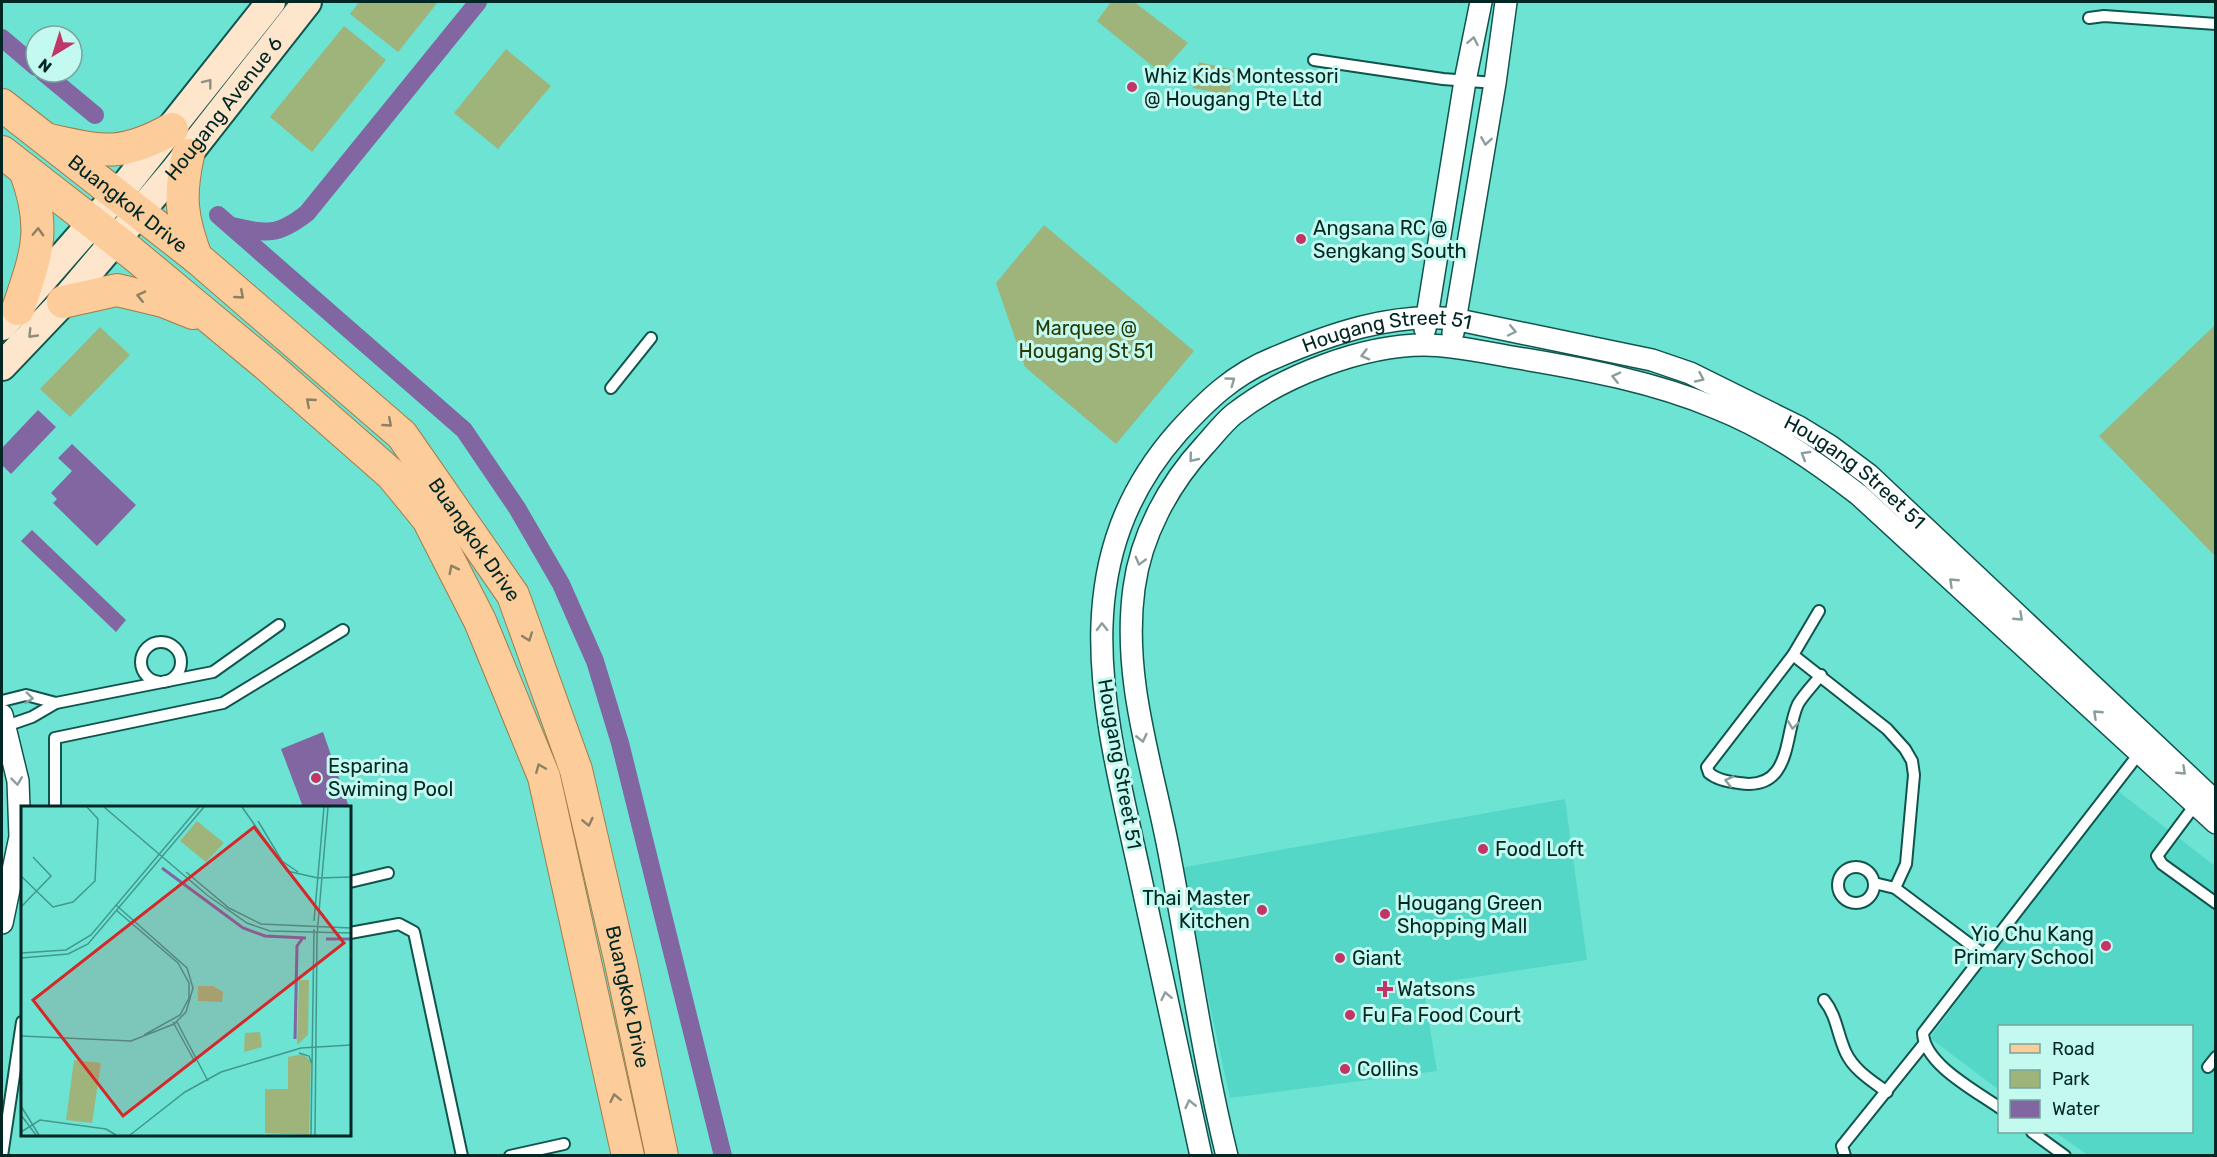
<svg xmlns="http://www.w3.org/2000/svg" width="2217" height="1157" font-family="Rubik,sans-serif">
<style>
.built{fill:#54d7c7}
.green{fill:#9fb47b}
.water{fill:#8166a2}
.lines{fill:none;stroke-linecap:round;stroke-linejoin:round}
.canal{stroke:#8166a2;stroke-width:18}
.lane-casing{stroke:#10554d;stroke-width:14}
.street-casing{stroke:#10554d;stroke-width:24}
.secondary-casing{stroke:#10554d;stroke-width:32}
.primary-casing{stroke:#a27c45;stroke-width:34}
.lane{stroke:#fff;stroke-width:10}
.street{stroke:#fff;stroke-width:21}
.secondary{stroke:#fee6cd;stroke-width:28}
.primary{stroke:#fccc9a;stroke-width:32}
.oneway{stroke:#8c9e9c}
.oneway2{stroke:#8c9080}
.oneway3{stroke:#8b8264}
.poi-dot{fill:#c23566;stroke:#c4f9f0;stroke-width:2}
.labels{text-anchor:middle;stroke-width:6;stroke-linejoin:round;paint-order:stroke}
.poi-label{font-size:20px;fill:#002723;stroke:#c4f9f0;text-anchor:start}
.street-label{font-size:20px;fill:#002723;stroke:#c4f9f0}
.park-label{font-size:20px;fill:#2a3904;stroke:#c4f9f0}
.inset-river{fill:none;stroke:#8166a2;stroke-width:3}
.inset-road{fill:none;stroke:#41988d;stroke-width:1.5}
.view{fill:#d62828;fill-opacity:0.15;stroke:#d62828;stroke-width:3}
.inset-edge{fill:none;stroke:#002723;stroke-width:3}
</style>
<rect width="100%" height="100%" fill="#6de3d4"/>
<g class="built">
<path d="M 2114,788 L 2215,866 L 2215,1155 L 2088,1155 L 2055,1132 L 2192,1132 L 2192,1026 L 2000,1026 L 1999,1090 L 1930,1038 Z"/>
<path d="M 1565,799 L 1587,960 L 1423,985 L 1437,1071 L 1230,1098 L 1180,868 Z"/>
</g>
<g class="green">
<path d="M 359,2 L 438,2 L 398,52 L 350,14 Z"/>
<path d="M 1111,2 L 1134,2 L 1188,43 L 1161,73 L 1097,21 Z"/>
<path d="M 344,26 L 386,60 L 312,152 L 270,117 Z"/>
<path d="M 506,49 L 551,86 L 498,149 L 454,113 Z"/>
<path d="M 1199,62 L 1234,70 L 1229,95 L 1193,88 Z"/>
<path d="M 1044,225 L 1194,351 L 1116,444 L 1025,367 L 996,283 Z"/>
<path d="M 2215,325 L 2215,556 L 2099,436 Z"/>
<path d="M 100,327 L 130,355 L 70,417 L 40,389 Z"/>
</g>
<g class="water">
<path d="M 38,410 L 56,427 L 11,474 L 2,465 L 2,448 Z"/>
<path d="M 72,444 L 136,505 L 97,546 L 53,503 L 57,499 L 51,493 L 72,471 L 58,458 Z"/>
<path d="M 32,530 L 126,620 L 116,632 L 21,541 Z"/>
<path d="M 323,732 L 349,807 L 303,807 L 281,749 Z"/>
</g>
<g class="lines">
<g class="canal">
<path d="M 2,38 L 36,67"/>
<path d="M 43,72 L 95,115"/>
<path d="M 218,215 L 464,430 L 517,508 L 561,584 L 595,661 L 620,743 L 723,1156"/>
<path d="M 232,226 C 267,234 278,236 307,213 L 478,2"/>
</g>
<g class="lane-casing">
<g id="lane">
<path d="M 2089,18 L 2104,16 L 2216,24"/>
<path d="M 1314,60 L 1443,79 L 1495,83"/>
<path d="M 611,388 L 651,338"/>
<path d="M 1819,611 L 1793,655 L 1707,767 L 1709,773 C 1717,780 1729,782 1739,783 C 1793,792 1784,733 1798,704 C 1804,694 1814,684 1821,675"/>
<circle cx="161" cy="662" r="20"/>
<path d="M 1793,655 L 1887,729 L 1905,749 L 1912,761 L 1914,775 L 1906,864 L 1895,888"/>
<path d="M 2,701 L 26,695 L 56,703"/>
<path d="M 6,726 L 32,717 L 56,703 L 213,672 L 279,625"/>
<path d="M 2195,805 L 2157,856 L 2162,864 L 2216,903"/>
<path d="M 55,808 L 55,738 L 223,703 L 343,630"/>
<circle cx="1856" cy="885" r="18"/>
<path d="M 350,882 L 388,873"/>
<path d="M 1874,883 L 1895,888 L 1983,954"/>
<path d="M 350,933 L 399,924 L 414,932 L 462,1156"/>
<path d="M 1824,1000 C 1837,1016 1837,1034 1846,1053 C 1854,1070 1872,1081 1887,1092"/>
<path d="M 2208,1067 L 2216,1057"/>
<path d="M 2000,1108 C 1976,1091 1924,1064 1923,1033 L 2141,751"/>
<path d="M 2032,1132 L 2065,1156"/>
<path d="M 2,1156 L 22,1022"/>
<path d="M 510,1156 L 564,1144"/>
<path d="M 1845,1156 L 1842,1146 L 1924,1044"/>
</g>
</g>
<g class="street-casing">
<g id="street">
<path d="M 1425,329 L 1465,81 L 1481,2"/>
<path d="M 1453,333 L 1495,83 L 1506,2"/>
<path d="M 2,715 L 18,781 L 20,837 L 2,923"/>
<path id="s1" d="M 1201,1156 C 1181,1065 1162,975 1142,884 C 1108,724 1057,569 1178,432 C 1207,400 1234,374 1274,358 C 1330,334 1393,312 1454,319 L 1652,360 L 1690,373 L 1799,427 L 1830,446 L 1869,475 L 2216,802"/>
<path d="M 1227,1156 C 1202,1054 1188,950 1168,847 C 1151,760 1122,677 1134,588 C 1141,535 1169,484 1204,446 C 1214,435 1223,423 1234,414 C 1282,376 1363,345 1424,345 C 1455,345 1488,353 1518,358 C 1585,369 1654,382 1716,408 C 1769,429 1815,461 1859,495 L 2216,823"/>
</g>
</g>
<g class="secondary-casing">
<g id="secondary">
<path d="M 2,326 L 128,182 L 271,2"/>
<path id="s2" d="M 2,366 L 63,302 L 176,169 L 307,2"/>
</g>
</g>
<g class="primary-casing">
<g id="primary">
<path id="s3" d="M 2,105 L 196,257 L 402,435 L 513,595 L 576,770 L 621,963 L 662,1156"/>
<path d="M 49,140 C 104,152 121,157 172,129"/>
<path d="M 2,152 L 132,253 L 268,366 L 392,475 L 428,519 L 480,621 L 544,777 L 628,1156"/>
<path d="M 188,155 C 179,196 181,217 196,257"/>
<path d="M 63,302 L 117,290 L 163,301 L 193,313"/>
<path d="M 18,309 C 37,253 47,228 25,170"/>
</g>
</g>
<use href="#lane" class="lane"/>
<use href="#street" class="street"/>
<use href="#secondary" class="secondary"/>
<use href="#primary" class="primary"/>
</g>
<defs><path id="oneway-chevron" d="M-2-3.5L2.5 0L-2 3.5" fill="none" stroke-width="1.6" stroke-linecap="round" stroke-linejoin="round" transform="scale(1.5)"/></defs>
<g class="oneway">
<use href="#oneway-chevron" transform="translate(1473 41) rotate(-79)"/>
<use href="#oneway-chevron" transform="translate(1486 141) rotate(99)"/>
<use href="#oneway-chevron" transform="translate(1512 331) rotate(12)"/>
<use href="#oneway-chevron" transform="translate(1365 355) rotate(165)"/>
<use href="#oneway-chevron" transform="translate(1616 377) rotate(-167)"/>
<use href="#oneway-chevron" transform="translate(1700 378) rotate(25)"/>
<use href="#oneway-chevron" transform="translate(1231 381) rotate(-36)"/>
<use href="#oneway-chevron" transform="translate(1805 455) rotate(-149)"/>
<use href="#oneway-chevron" transform="translate(1193 458) rotate(129)"/>
<use href="#oneway-chevron" transform="translate(1140 561) rotate(105)"/>
<use href="#oneway-chevron" transform="translate(1953 582) rotate(-137)"/>
<use href="#oneway-chevron" transform="translate(2019 617) rotate(43)"/>
<use href="#oneway-chevron" transform="translate(1102 627) rotate(-91)"/>
<use href="#oneway-chevron" transform="translate(29 698) rotate(6)"/>
<use href="#oneway-chevron" transform="translate(2097 714) rotate(-137)"/>
<use href="#oneway-chevron" transform="translate(1793 725) rotate(98)"/>
<use href="#oneway-chevron" transform="translate(1142 738) rotate(77)"/>
<use href="#oneway-chevron" transform="translate(2182 771) rotate(43)"/>
<use href="#oneway-chevron" transform="translate(17 781) rotate(83)"/>
<use href="#oneway-chevron" transform="translate(1729 781) rotate(-167)"/>
<use href="#oneway-chevron" transform="translate(1166 996) rotate(-102)"/>
<use href="#oneway-chevron" transform="translate(1190 1104) rotate(-103)"/>
</g>
<g class="oneway2">
<use href="#oneway-chevron" transform="translate(208 83) rotate(-52)"/>
<use href="#oneway-chevron" transform="translate(32 334) rotate(134)"/>
</g>
<g class="oneway3">
<use href="#oneway-chevron" transform="translate(38 232) rotate(-88)"/>
<use href="#oneway-chevron" transform="translate(240 295) rotate(41)"/>
<use href="#oneway-chevron" transform="translate(141 296) rotate(-167)"/>
<use href="#oneway-chevron" transform="translate(310 402) rotate(-139)"/>
<use href="#oneway-chevron" transform="translate(388 423) rotate(41)"/>
<use href="#oneway-chevron" transform="translate(453 569) rotate(-117)"/>
<use href="#oneway-chevron" transform="translate(528 637) rotate(70)"/>
<use href="#oneway-chevron" transform="translate(540 768) rotate(-112)"/>
<use href="#oneway-chevron" transform="translate(588 822) rotate(77)"/>
<use href="#oneway-chevron" transform="translate(615 1098) rotate(-102)"/>
</g>
<g class="poi-dot">
<circle cx="1132" cy="87" r="6"/>
<circle cx="1301" cy="239" r="6"/>
<circle cx="316" cy="778" r="6"/>
<circle cx="1483" cy="849" r="6"/>
<circle cx="1262" cy="910" r="6"/>
<circle cx="1385" cy="914" r="6"/>
<circle cx="2106" cy="946" r="6"/>
<circle cx="1340" cy="958" r="6"/>
<path d="M1382 980h6v6h6v6h-6v6h-6v-6h-6v-6h6z"/>
<circle cx="1350" cy="1015" r="6"/>
<circle cx="1345" cy="1069" r="6"/>
</g>
<g class="labels">
<g class="poi-label">
<text x="1144" y="83">Whiz Kids Montessori<tspan x="1144" dy="23">@ Hougang Pte Ltd</tspan></text>
<text x="1313" y="235">Angsana RC @<tspan x="1313" dy="23">Sengkang South</tspan></text>
<text x="328" y="773">Esparina<tspan x="328" dy="23">Swiming Pool</tspan></text>
<text x="1495" y="856">Food Loft</text>
<text x="1250" y="905" text-anchor="end">Thai Master<tspan x="1250" dy="23">Kitchen</tspan></text>
<text x="1397" y="910">Hougang Green<tspan x="1397" dy="23">Shopping Mall</tspan></text>
<text x="2094" y="941" text-anchor="end">Yio Chu Kang<tspan x="2094" dy="23">Primary School</tspan></text>
<text x="1352" y="965">Giant</text>
<text x="1397" y="996">Watsons</text>
<text x="1362" y="1022">Fu Fa Food Court</text>
<text x="1357" y="1076">Collins</text>
</g>
<g class="street-label">
<text dy="7" stroke="none"><textPath href="#s2" startOffset="340">Hougang Avenue 6</textPath></text>
<text dy="7" stroke="none"><textPath href="#s3" startOffset="160">Buangkok Drive</textPath></text>
<text dy="7" stroke="none"><textPath href="#s1" startOffset="993">Hougang Street 51</textPath></text>
<text dy="7" stroke="none"><textPath href="#s1" startOffset="1497">Hougang Street 51</textPath></text>
<text dy="7" stroke="none"><textPath href="#s3" startOffset="646">Buangkok Drive</textPath></text>
<text transform="translate(1120 764) rotate(80)" y="7">Hougang Street 51</text>
<text dy="7" stroke="none"><textPath href="#s3" startOffset="1132">Buangkok Drive</textPath></text>
</g>
<g class="park-label">
<text x="1086" y="335">Marquee @<tspan x="1086" dy="23">Hougang St 51</tspan></text>
</g>
</g>
<g transform="translate(21 806)">
<rect width="330" height="330" fill="#6de3d4"/>
<path d="M 176,15 L 203,37 L 185,56 L 159,35 ZM 278,174 L 288,174 L 287,229 L 276,239 ZM 177,180 L 192,180 L 202,186 L 201,196 L 177,195 ZM 239,226 L 241,241 L 223,246 L 224,227 ZM 282,248 L 290,255 L 288,329 L 244,327 L 244,283 L 267,283 L 267,251 ZM 53,254 L 80,257 L 71,317 L 45,314 Z" fill="#9fb47b"/>
<path class="inset-river" d="M 141,62 L 222,122 L 244,130 L 285,132M 305,133 L 330,133M 274,233 L 276,140 L 281,133"/>
<path class="inset-road" d="M 83,1 L 186,89 L 226,117 L 249,125 L 330,127M 221,1 L 266,65 L 297,72 L 330,71M 237,15 L 261,55 L 277,66M 165,66 L 208,102 L 240,118 L 330,122M 0,70 L 32,101 L 52,96 L 74,75 L 77,13 L 66,1M 0,101 L 30,70 L 12,51M 95,104 L 157,157 L 168,177 L 168,192 L 159,209 L 123,229M 293,115 L 303,1M 0,147 L 45,144 L 70,129 L 178,1M 0,152 L 47,148 L 67,138 L 183,1M 152,216 L 174,256M 156,216 L 187,275M 0,230 L 110,235 L 153,218 L 165,206 L 172,182 L 166,162 L 95,99M 278,247 L 288,250 L 291,258M 0,300 L 18,329M 0,309 L 15,329M 0,326 L 19,314 L 85,323 L 95,329M 109,329 L 164,286 L 200,266 L 280,242 L 330,239M 290,329 L 293,123M 294,329 L 296,129 L 307,1"/>
<path class="view" d="M 233,21 L 323,137 L 102,310 L 12,194 Z"/>
<rect width="330" height="330" class="inset-edge"/>
</g>
<rect width="2217" height="1157" fill="none" stroke="#002723" stroke-width="6"/>
<rect x="1998" y="1025" width="195" height="108" fill="#c4f9f0" stroke="#76a59e" stroke-width="1.5"/>
<rect x="2010" y="1044" width="30" height="9" fill="#fccc9a" stroke="#76a59e" stroke-width="1.5"/>
<text x="2052" y="1055" font-size="18" fill="#002723">Road</text>
<rect x="2010" y="1070" width="30" height="18" fill="#9fb47b" stroke="#76a59e" stroke-width="1.5"/>
<text x="2052" y="1085" font-size="18" fill="#002723">Park</text>
<rect x="2010" y="1100" width="30" height="18" fill="#8166a2" stroke="#76a59e" stroke-width="1.5"/>
<text x="2052" y="1115" font-size="18" fill="#002723">Water</text>
<g transform="translate(54 54) rotate(218)"><circle r="28" fill="#c4f9f0" stroke="#76a59e" stroke-width="1.5"/>
<path d="M0-4.5L10 22L0 15L-10 22Z" fill="#c23566"/>
<text y="-9" font-size="16" font-weight="bold" text-anchor="middle" fill="#002723">N</text>
</g>
</svg>
